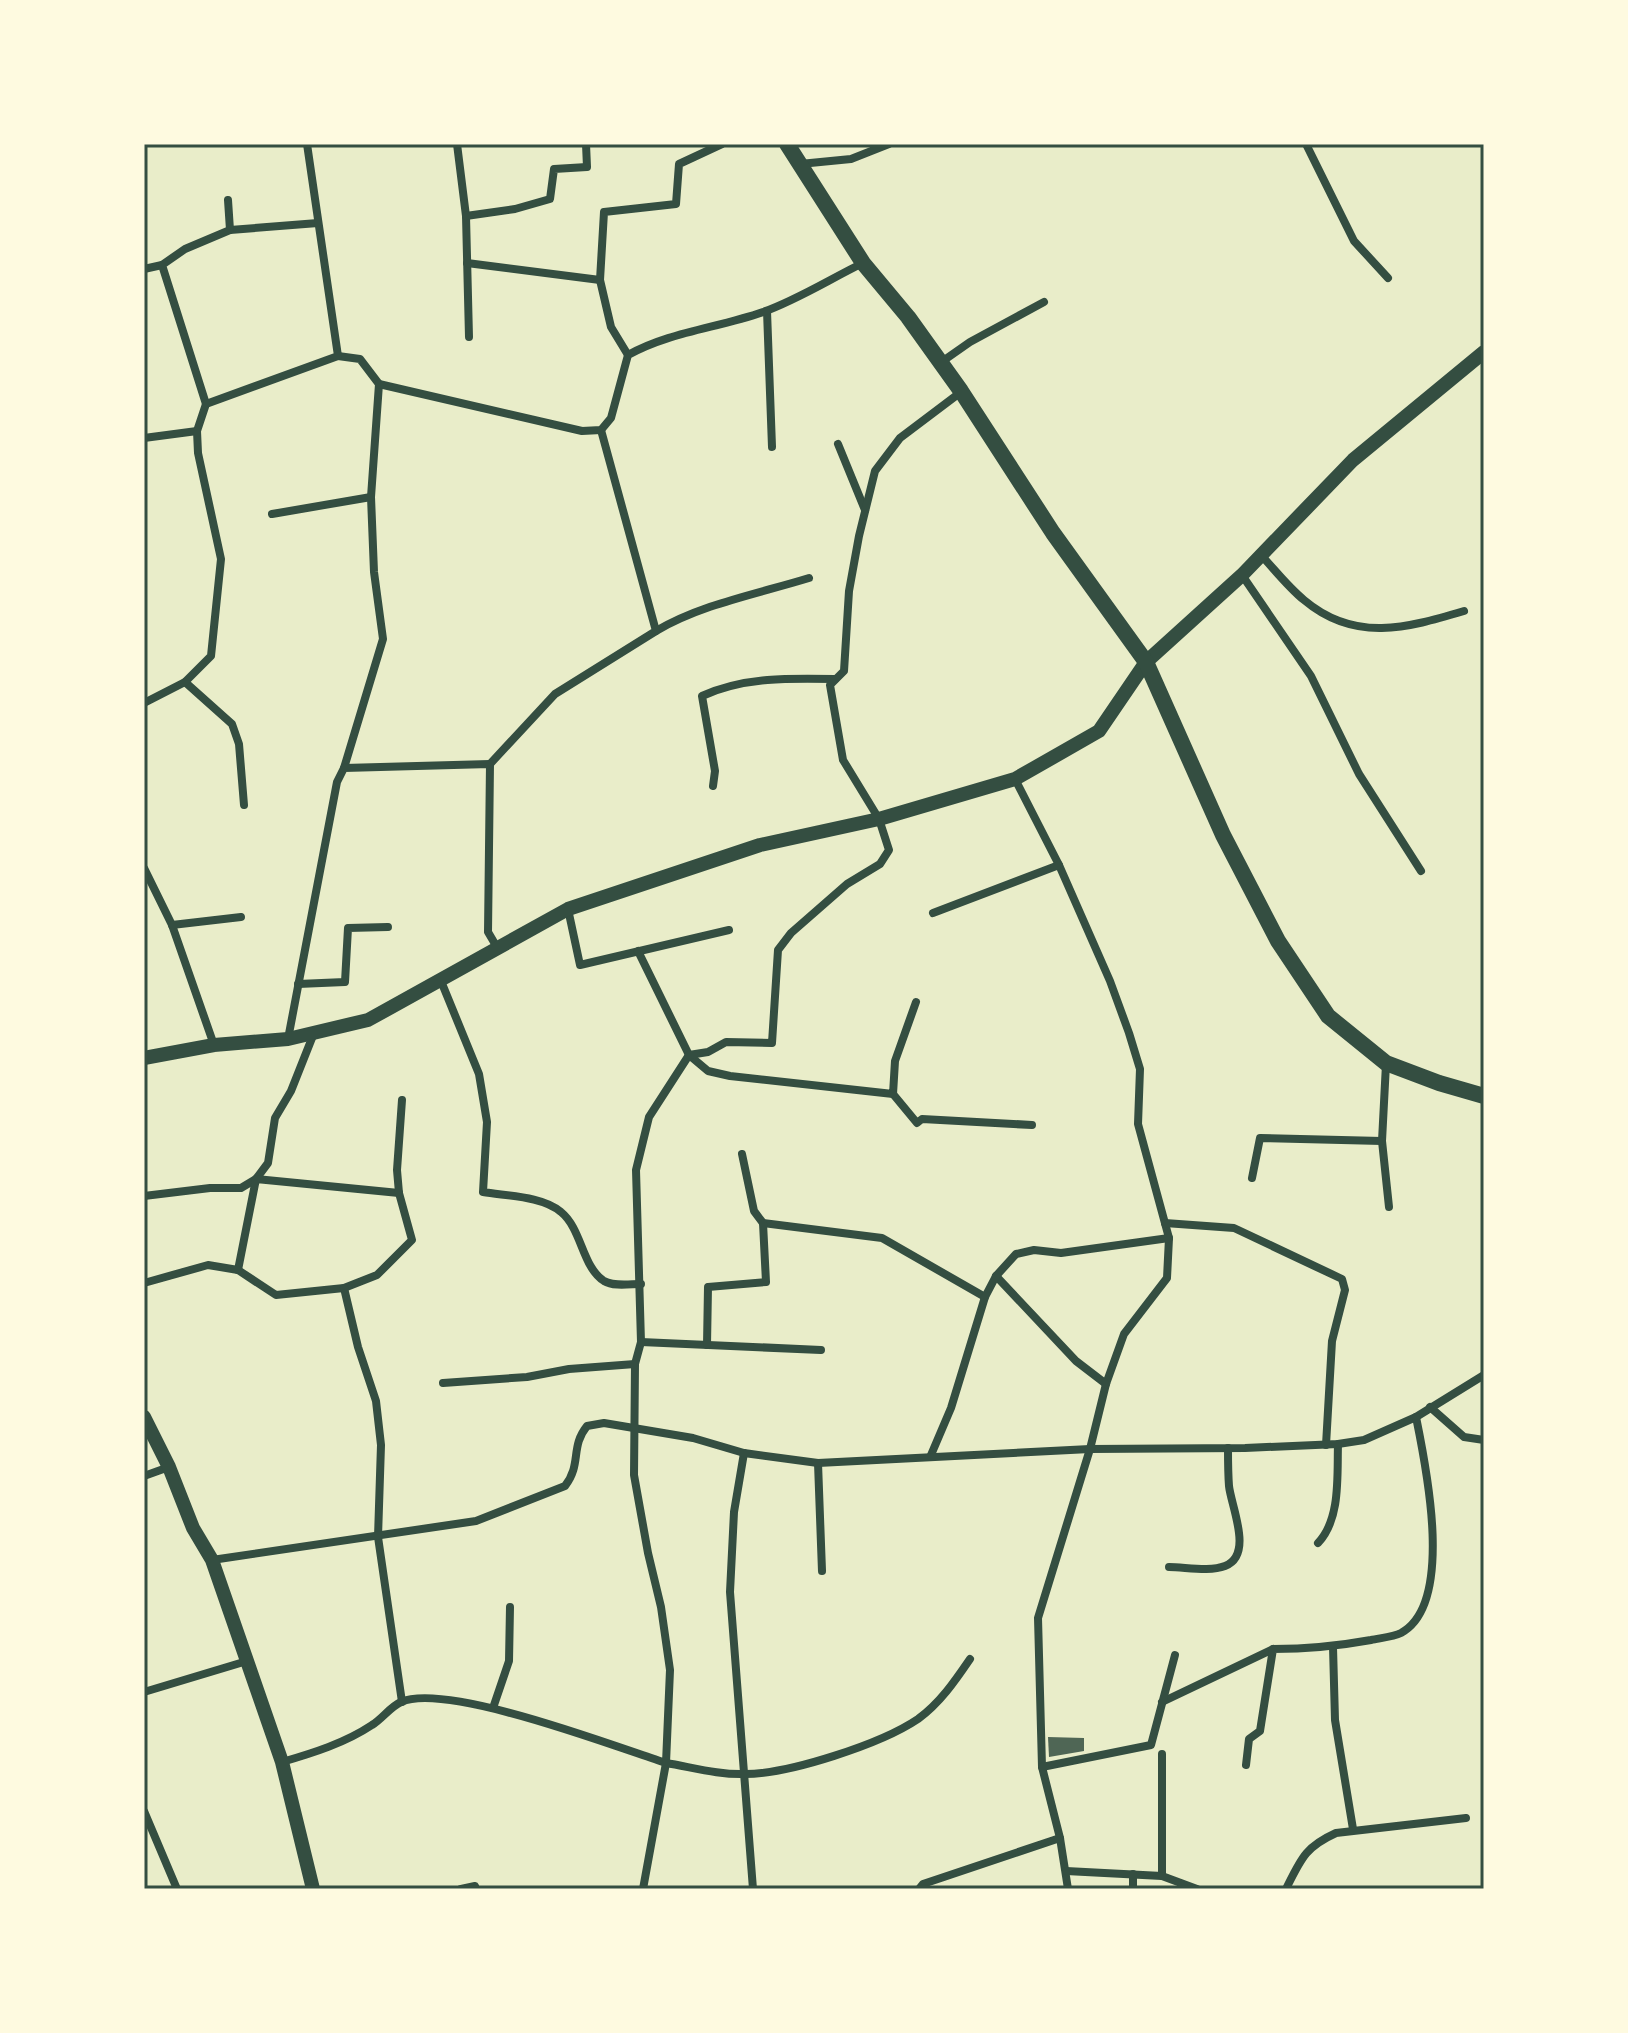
<svg xmlns="http://www.w3.org/2000/svg" width="1628" height="2033" font-family="Poppins,sans-serif">
<style>
.building{fill:#4f6655}
.lines{fill:none;stroke-linecap:round;stroke-linejoin:round}
.minor{stroke:#344e41;stroke-width:8}
.tertiary{stroke:#344e41;stroke-width:14}
.secondary{stroke:#344e41;stroke-width:16}
.neatline{fill:none;stroke:#344e41;stroke-width:3}
</style>
<rect width="100%" height="100%" fill="#e9edc9"/>
<path class="building" d="M 1048,1737 L 1084,1738 L 1084,1751 L 1049,1757 Z"/>
<g class="lines">
<g class="minor">
<path d="M 457,144 L 466,216 L 469,337"/>
<path d="M 1306,144 L 1354,241 L 1388,278"/>
<path d="M 800,164 L 851,159 L 889,144"/>
<path d="M 466,216 L 515,209 L 550,199 L 554,169 L 587,167 L 586,144"/>
<path d="M 230,230 L 318,223"/>
<path d="M 467,263 L 600,280"/>
<path d="M 144,269 L 162,265"/>
<path d="M 767,311 L 772,447"/>
<path d="M 628,355 L 611,327 L 600,280 L 604,212 L 676,204 L 679,164 L 722,144"/>
<path d="M 338,356 L 360,359 L 379,384 L 371,497 L 374,572 L 383,639 L 344,768"/>
<path d="M 940,363 L 970,342 L 1044,302"/>
<path d="M 379,384 L 582,431 L 601,430 L 611,418 L 628,355 C 669,332 717,328 763,312 C 797,300 830,279 863,263"/>
<path d="M 206,404 L 162,265 L 185,249 L 230,230 L 228,200"/>
<path d="M 144,438 L 197,431"/>
<path d="M 838,444 L 865,510"/>
<path d="M 272,514 L 371,497"/>
<path d="M 1261,555 C 1275,570 1288,587 1304,600 C 1355,643 1407,628 1464,611"/>
<path d="M 1242,575 L 1311,676 L 1359,774 L 1421,871"/>
<path d="M 656,631 C 702,604 757,594 809,578"/>
<path d="M 185,682 L 232,724 L 239,744 L 244,805"/>
<path d="M 144,703 L 185,682 L 211,656 L 221,559 L 198,453 L 197,431 L 206,404 L 338,356 L 307,144"/>
<path d="M 490,764 L 555,694 L 656,631 L 601,430"/>
<path d="M 1015,779 L 1059,865 L 1110,981 L 1129,1033 L 1140,1069 L 1138,1124 L 1169,1238 L 1167,1278 L 1124,1334 L 1106,1384 L 1090,1449 L 1038,1618 L 1042,1767 L 1060,1838 L 1068,1889"/>
<path d="M 713,786 L 715,771 L 702,696 C 744,677 790,678 835,679"/>
<path d="M 144,868 L 172,925 L 214,1045"/>
<path d="M 568,909 L 580,965 L 729,930"/>
<path d="M 933,913 L 1059,865"/>
<path d="M 172,925 L 241,917"/>
<path d="M 638,951 L 689,1055 L 708,1071 L 730,1076 L 893,1094 L 895,1061 L 916,1002"/>
<path d="M 441,981 L 479,1074 L 487,1122 L 483,1192 C 506,1196 543,1196 561,1212 C 582,1229 582,1267 604,1281 C 614,1287 630,1284 641,1284"/>
<path d="M 298,984 L 345,982 L 348,928 L 388,927"/>
<path d="M 288,1039 L 337,782 L 344,768 L 490,764 L 488,932 L 498,949"/>
<path d="M 1386,1064 L 1382,1141 L 1389,1207"/>
<path d="M 893,1094 L 917,1123 L 922,1119 L 1032,1125"/>
<path d="M 742,1154 L 754,1211 L 763,1223 L 882,1238 L 985,1297"/>
<path d="M 1252,1178 L 1260,1138 L 1382,1141"/>
<path d="M 144,1196 L 210,1188 L 241,1188 L 256,1179 L 268,1163 L 275,1118 L 291,1091 L 314,1033"/>
<path d="M 1165,1223 L 1234,1228 L 1342,1279 L 1345,1290 L 1332,1341 L 1326,1445"/>
<path d="M 238,1270 L 256,1179 L 399,1193"/>
<path d="M 996,1276 L 1076,1361 L 1106,1384"/>
<path d="M 144,1283 L 208,1265 L 238,1270 L 276,1295 L 344,1288 L 377,1275 L 412,1240 L 399,1193 L 397,1170 L 402,1100"/>
<path d="M 344,1288 L 358,1347 L 376,1401 L 381,1445 L 378,1537 L 402,1702"/>
<path d="M 641,1342 L 821,1350"/>
<path d="M 707,1345 L 708,1287 L 766,1282 L 763,1223"/>
<path d="M 443,1383 L 527,1377 L 569,1369 L 635,1364"/>
<path d="M 1430,1407 L 1464,1437 L 1484,1440"/>
<path d="M 744,1453 L 734,1512 L 730,1592 L 753,1889"/>
<path d="M 931,1455 L 951,1408 L 985,1297 L 996,1276 L 1016,1254 L 1034,1250 L 1061,1253 L 1169,1238"/>
<path d="M 818,1463 L 822,1571"/>
<path d="M 144,1476 L 169,1467"/>
<path d="M 1318,1543 C 1341,1519 1337,1475 1338,1444"/>
<path d="M 212,1560 L 476,1521 L 565,1486 C 582,1464 570,1447 587,1426 L 604,1423 L 693,1438 L 744,1453 L 818,1463 L 1090,1449 L 1245,1448 L 1338,1444 L 1364,1440 L 1416,1417 L 1484,1375"/>
<path d="M 1169,1567 C 1185,1567 1210,1572 1225,1566 C 1254,1555 1231,1506 1229,1486 C 1228,1473 1228,1461 1228,1448"/>
<path d="M 1333,1647 L 1335,1720 L 1353,1829"/>
<path d="M 144,1692 L 247,1661"/>
<path d="M 1162,1702 L 1273,1649"/>
<path d="M 493,1708 L 509,1661 L 510,1607"/>
<path d="M 282,1762 C 313,1753 345,1743 372,1725 C 382,1719 390,1707 401,1702 C 446,1682 614,1746 666,1763 L 670,1670 L 661,1607 L 648,1553 L 634,1475 L 635,1364 L 641,1342 L 636,1170 L 649,1117 L 689,1055 L 708,1052 L 726,1042 L 772,1043 L 778,950 L 791,933 L 847,884 L 880,864 L 889,850 L 879,819 L 843,760 L 830,685 L 844,671 L 849,591 L 859,536 L 875,471 L 900,438 L 961,392"/>
<path d="M 1246,1765 L 1249,1739 L 1260,1731 L 1273,1649 C 1307,1649 1338,1646 1371,1640 C 1380,1638 1393,1637 1401,1633 C 1455,1604 1426,1466 1416,1417"/>
<path d="M 1042,1767 L 1151,1745 L 1175,1655"/>
<path d="M 144,1811 L 177,1889"/>
<path d="M 1066,1871 L 1162,1876 L 1162,1754"/>
<path d="M 1133,1874 L 1133,1889"/>
<path d="M 1162,1876 L 1197,1889"/>
<path d="M 461,1889 L 475,1886 L 476,1889"/>
<path d="M 643,1889 L 666,1763 C 691,1767 719,1775 745,1774 C 789,1774 881,1744 918,1719 C 940,1703 955,1681 970,1659"/>
<path d="M 919,1889 L 923,1884 L 1060,1838"/>
<path d="M 1286,1889 C 1301,1859 1305,1847 1336,1833 L 1466,1818"/>
</g>
<g class="tertiary">
<path d="M 144,1058 L 214,1045 L 288,1039 L 368,1020 L 568,909 L 760,845 L 879,819 L 1015,779 L 1099,731 L 1146,662 L 1242,575 L 1353,460 L 1484,352"/>
<path d="M 144,1417 L 169,1467 L 193,1528 L 212,1560 L 282,1762 L 313,1889"/>
</g>
<path class="secondary" d="M 787,144 L 863,263 L 908,317 L 961,391 L 1053,533 L 1146,662 L 1223,835 L 1278,941 L 1328,1016 L 1386,1063 L 1439,1083 L 1484,1096"/>
</g>
<rect width="1628" height="2033" fill="none" stroke="#fefae0" stroke-width="292"/>
<rect x="146" y="146" width="1336" height="1741" class="neatline"/>
</svg>
